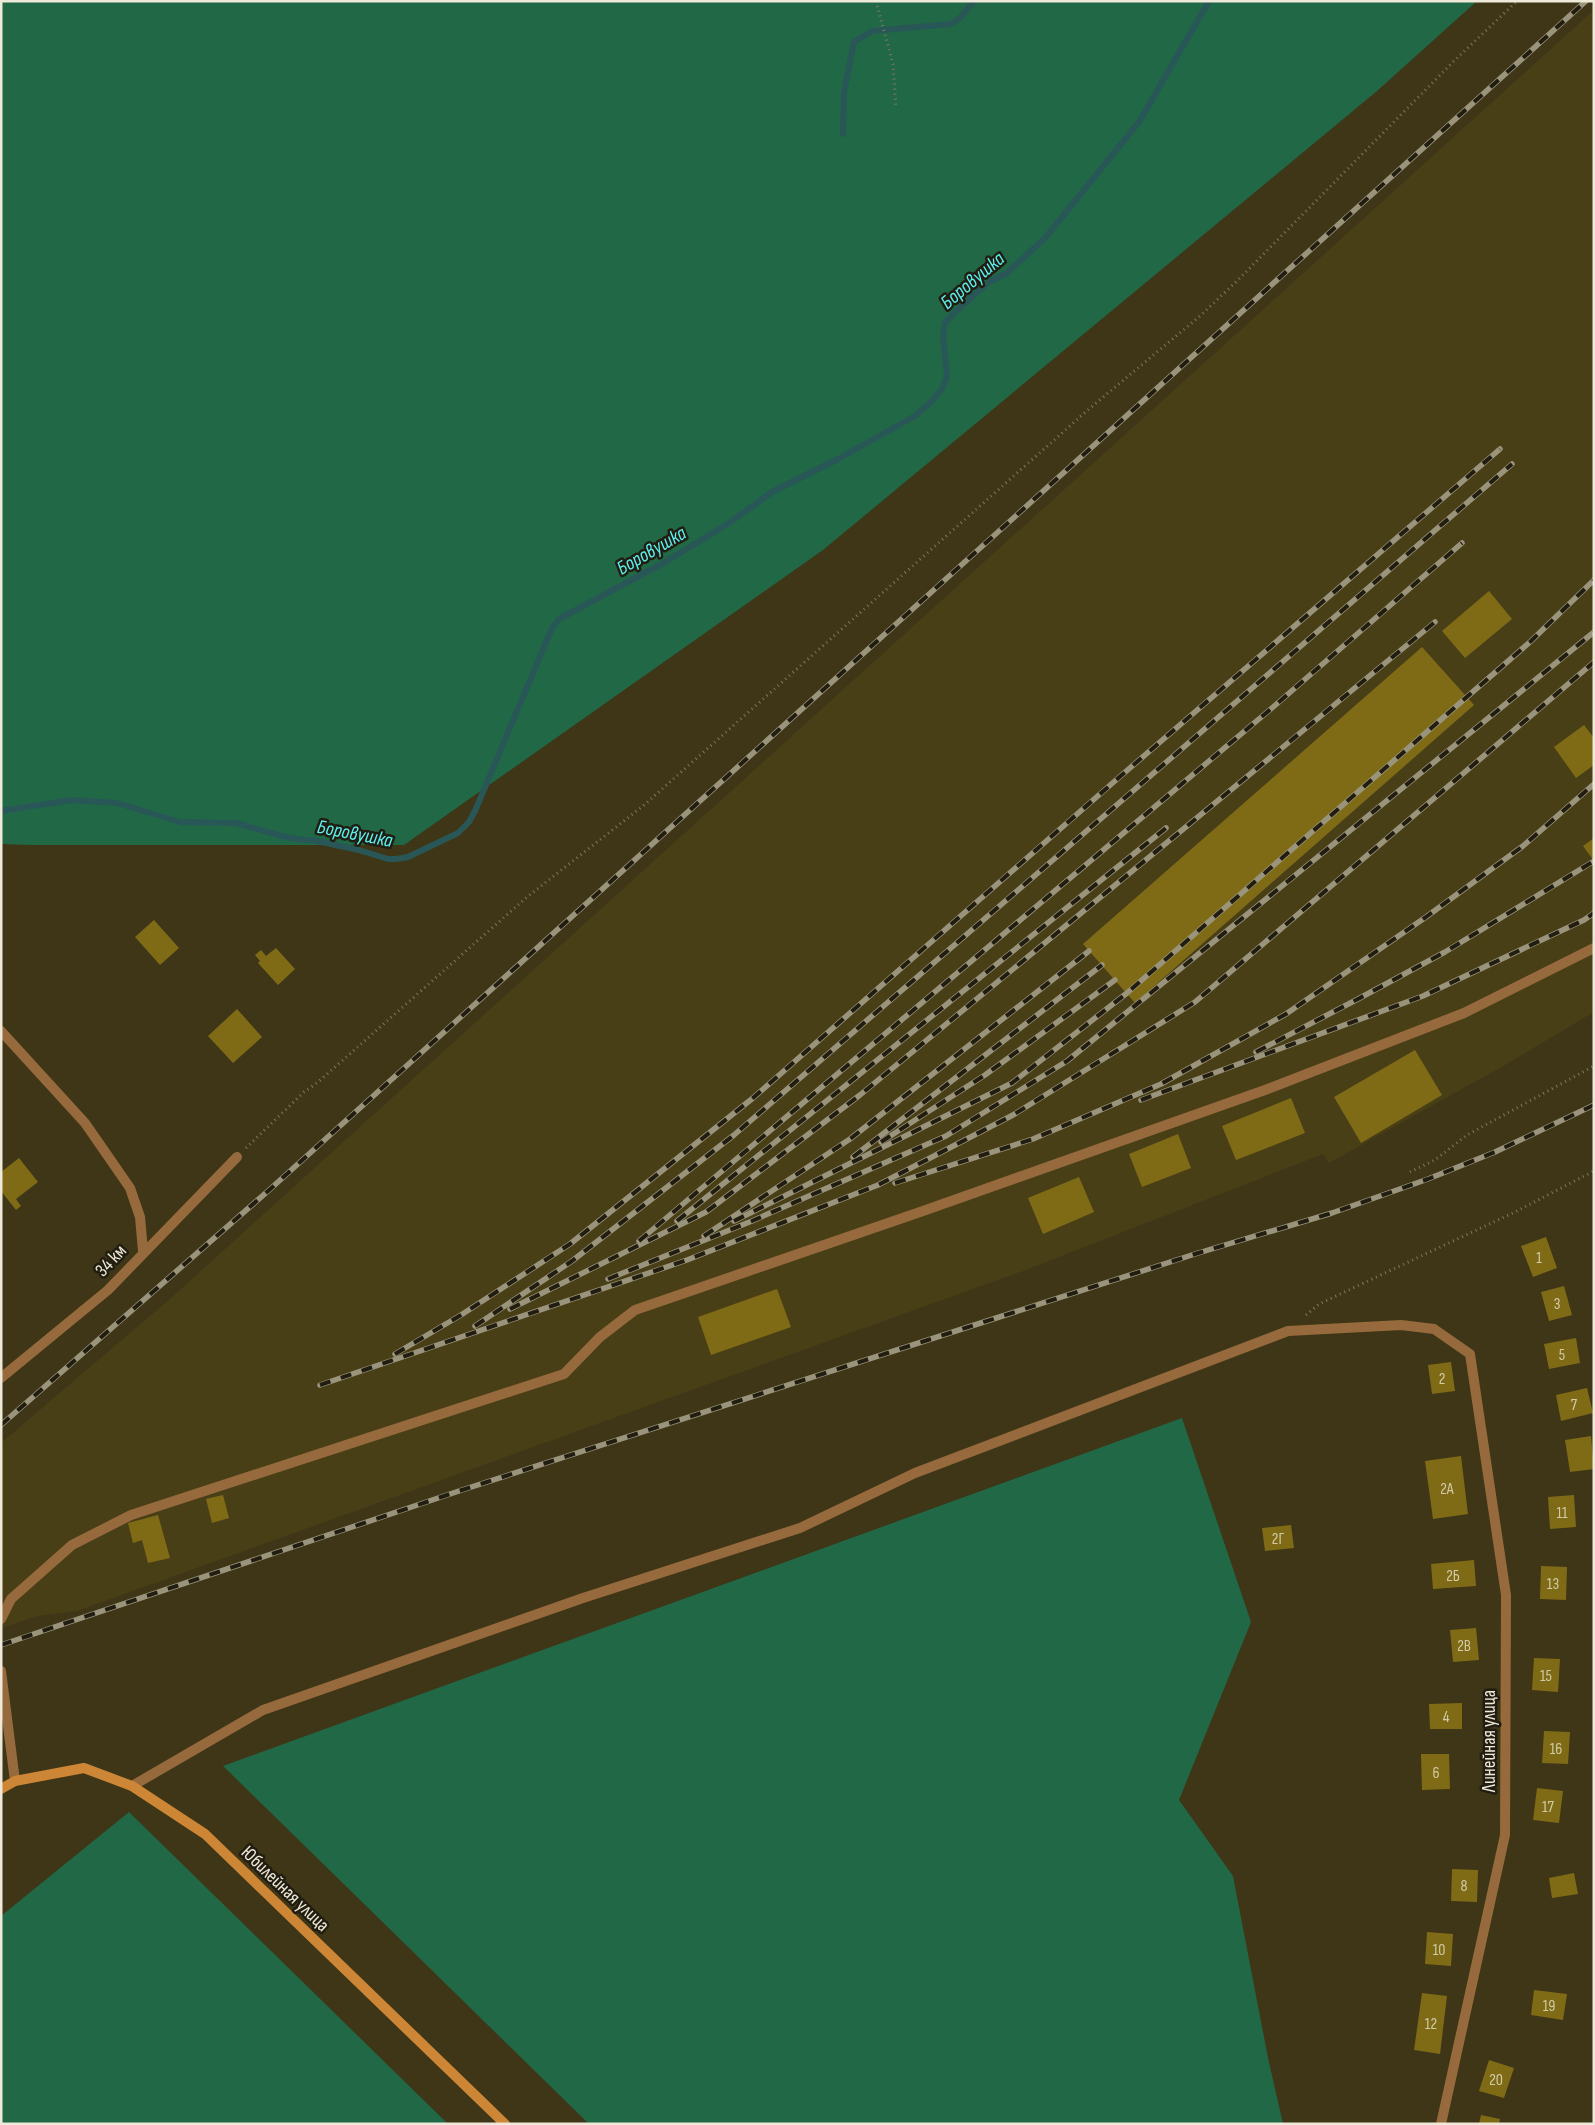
<svg xmlns="http://www.w3.org/2000/svg" width="1595" height="2125" font-family="'Sofia Sans Condensed',sans-serif">
<style>
.built{fill:#493f17}
.green{fill:#216847}
.lines{fill:none;stroke-linecap:round;stroke-linejoin:round}
.stream{stroke:#295757;stroke-width:6}
.building{fill:#7f6b16}
.path{stroke:#7f785e;stroke-width:3;stroke-dasharray:1 4;stroke-linecap:butt}
.service{stroke:#966a3c;stroke-width:10}
.minor{stroke:#966a3c;stroke-width:10}
.secondary{stroke:#cc8636;stroke-width:10}
.rail-casing{stroke:#9b947c;stroke-width:5.5}
.rail{stroke:#211d10;stroke-width:4;stroke-dasharray:11;stroke-linecap:butt}
.labels{text-anchor:middle;stroke-width:5;stroke-linejoin:round;paint-order:stroke}
.number-label{font-size:16px;fill:#d2caa8}
.street-label{font-size:19px;fill:#eee9d8;stroke:#211d10}
.water-label{font-size:20px;font-style:italic;fill:#5bf0f1;stroke:#211d10}
</style>
<rect width="100%" height="100%" fill="#3e3616"/>
<path class="built" d="M 1594,10 L 1594,1012 L 1505,1065 L 1329,1163 L 1323,1154 L 1023,1271 L 77,1611 L 37,1616 L 1,1628 L 1,1443 L 171,1298 Z"/>
<g class="green">
<path d="M 1,1 L 1477,1 L 1377,91 L 823,550 L 404,845 L 32,845 L 1,844 Z"/>
<path d="M 1182,1418 L 1251,1622 L 1179,1800 L 1233,1876 L 1268,2058 L 1283,2124 L 589,2124 L 223,1766 Z"/>
<path d="M 129,1812 L 448,2124 L 1,2124 L 1,1916 Z"/>
</g>
<g class="lines">
<g class="stream">
<path d="M 843,134 L 844,92 L 854,42 L 872,31 L 951,24 L 961,17 L 974,1"/>
<path d="M 1,811 L 71,800 L 117,803 L 180,822 L 236,823 L 289,838 L 317,841 L 359,850 L 388,859 L 396,859 L 408,857 L 458,833 L 469,822 L 475,811 L 552,628 L 559,619 L 667,561 L 729,523 L 772,492 L 838,459 L 915,416 L 933,400 L 942,389 L 947,376 L 943,336 L 945,323 L 954,313 L 989,282 L 1007,273 L 1045,238 L 1139,122 L 1209,1"/>
</g>
</g>
<g class="building">
<path d="M 1489,591 L 1512,619 L 1465,658 L 1442,631 Z"/>
<path d="M 1422,647 L 1474,705 L 1135,1003 L 1083,944 Z"/>
<path d="M 1584,725 L 1594,738 L 1594,765 L 1576,778 L 1554,747 Z"/>
<path d="M 1594,838 L 1594,861 L 1583,846 Z"/>
<path d="M 154,920 L 179,948 L 160,965 L 135,937 Z"/>
<path d="M 276,948 L 295,969 L 278,985 L 258,963 L 260,961 L 255,955 L 261,950 L 266,956 Z"/>
<path d="M 237,1009 L 262,1037 L 233,1063 L 208,1036 Z"/>
<path d="M 1415,1050 L 1442,1095 L 1361,1143 L 1334,1097 Z"/>
<path d="M 1291,1098 L 1305,1133 L 1236,1160 L 1222,1126 Z"/>
<path d="M 1178,1134 L 1191,1168 L 1142,1187 L 1129,1154 Z"/>
<path d="M 19,1158 L 38,1182 L 16,1199 L 21,1206 L 16,1210 L 1,1191 L 1,1172 Z"/>
<path d="M 1079,1177 L 1094,1212 L 1043,1234 L 1028,1198 Z"/>
<path d="M 1546,1237 L 1557,1268 L 1533,1277 L 1521,1246 Z"/>
<path d="M 1564,1286 L 1572,1315 L 1549,1321 L 1541,1292 Z"/>
<path d="M 777,1289 L 791,1327 L 711,1355 L 698,1317 Z"/>
<path d="M 1576,1338 L 1580,1363 L 1549,1369 L 1544,1344 Z"/>
<path d="M 1451,1362 L 1455,1391 L 1432,1394 L 1428,1365 Z"/>
<path d="M 1587,1388 L 1593,1413 L 1561,1421 L 1556,1395 Z"/>
<path d="M 1591,1436 L 1594,1469 L 1570,1472 L 1565,1440 Z"/>
<path d="M 1461,1456 L 1468,1514 L 1433,1519 L 1425,1461 Z"/>
<path d="M 223,1495 L 229,1518 L 212,1523 L 206,1499 Z"/>
<path d="M 1574,1495 L 1576,1527 L 1550,1529 L 1548,1497 Z"/>
<path d="M 158,1515 L 170,1558 L 148,1563 L 142,1540 L 133,1543 L 128,1523 Z"/>
<path d="M 1291,1525 L 1294,1548 L 1265,1551 L 1262,1528 Z"/>
<path d="M 1474,1560 L 1476,1586 L 1433,1589 L 1431,1564 Z"/>
<path d="M 1541,1566 L 1567,1567 L 1566,1600 L 1540,1599 Z"/>
<path d="M 1476,1628 L 1479,1660 L 1453,1662 L 1450,1630 Z"/>
<path d="M 1534,1658 L 1560,1659 L 1558,1692 L 1532,1690 Z"/>
<path d="M 1462,1703 L 1462,1729 L 1430,1729 L 1429,1704 Z"/>
<path d="M 1544,1731 L 1570,1732 L 1568,1764 L 1542,1763 Z"/>
<path d="M 1421,1754 L 1449,1754 L 1450,1789 L 1422,1790 Z"/>
<path d="M 1537,1788 L 1563,1791 L 1559,1823 L 1533,1820 Z"/>
<path d="M 1452,1869 L 1478,1870 L 1477,1902 L 1451,1901 Z"/>
<path d="M 1574,1873 L 1578,1894 L 1552,1898 L 1549,1878 Z"/>
<path d="M 1427,1932 L 1453,1934 L 1451,1966 L 1425,1964 Z"/>
<path d="M 1534,1990 L 1567,1994 L 1563,2020 L 1531,2015 Z"/>
<path d="M 1422,1993 L 1447,1996 L 1440,2054 L 1414,2050 Z"/>
<path d="M 1489,2060 L 1514,2068 L 1504,2098 L 1479,2091 Z"/>
<path d="M 1481,2115 L 1500,2119 L 1499,2124 L 1479,2124 Z"/>
</g>
<g class="lines">
<g class="path">
<path d="M 876,1 L 893,64 L 896,108"/>
<path d="M 246,1148 L 304,1092 L 317,1083 L 527,897 L 643,806 L 1089,409 L 1200,316 L 1237,281 L 1453,62 L 1517,1"/>
<path d="M 1410,1172 L 1435,1160 L 1467,1135 L 1594,1066"/>
<path d="M 1306,1315 L 1319,1304 L 1515,1212 L 1594,1171"/>
</g>
<g class="service">
<path d="M 1,1031 L 85,1123 L 130,1188 L 140,1217 L 143,1251"/>
<path d="M 1,1378 L 108,1290 L 237,1157"/>
<path d="M 1,1619 L 11,1599 L 72,1545 L 131,1515 L 564,1374 L 600,1337 L 635,1310 L 923,1211 L 1265,1090 L 1464,1013 L 1594,948"/>
<path d="M 1,1671 L 15,1781"/>
</g>
<path class="minor" d="M 132,1786 L 263,1710 L 583,1598 L 800,1528 L 915,1473 L 1288,1331 L 1401,1325 L 1434,1329 L 1470,1354 L 1506,1595 L 1505,1835 L 1441,2124"/>
<path class="secondary" d="M 1,1789 L 15,1781 L 84,1768 L 132,1786 L 205,1834 L 505,2124"/>
<g class="rail-casing">
<g id="rail">
<path d="M 1256,1052 L 1358,999 L 1445,952 L 1594,861"/>
<path d="M 1141,1100 L 1423,996 L 1584,920 L 1594,913"/>
<path d="M 881,1142 L 985,1075 L 1115,980"/>
<path d="M 853,1157 L 1102,965"/>
<path d="M 895,1183 L 1033,1139 L 1161,1084 L 1286,1014 L 1426,917 L 1523,846 L 1594,784"/>
<path d="M 677,1221 L 1166,828"/>
<path d="M 734,1221 L 1012,1083 L 1127,993 L 1530,642 L 1594,580"/>
<path d="M 704,1236 L 850,1139 L 1089,951"/>
<path d="M 639,1241 L 1272,708 L 1462,543"/>
<path d="M 608,1279 L 752,1221 L 946,1136 L 1067,1061 L 1594,632"/>
<path d="M 510,1309 L 706,1212 L 860,1095 L 1435,622"/>
<path d="M 475,1326 L 572,1261 L 734,1135 L 1512,464"/>
<path d="M 395,1354 L 461,1315 L 570,1244 L 753,1098 L 1116,780 L 1500,449"/>
<path d="M 320,1385 L 687,1260 L 878,1185 L 1013,1115 L 1195,1002 L 1594,662"/>
<path d="M 1,1425 L 268,1191 L 1586,1"/>
<path d="M 1,1645 L 462,1490 L 1195,1254 L 1332,1213 L 1428,1179 L 1495,1152 L 1594,1105"/>
</g>
</g>
<use href="#rail" class="rail"/>
</g>
<g class="labels">
<g class="number-label">
<text x="1539" y="1263">1</text>
<text x="1557" y="1309">3</text>
<text x="1562" y="1360">5</text>
<text x="1442" y="1384">2</text>
<text x="1574" y="1410">7</text>
<text x="1447" y="1494">2А</text>
<text x="1562" y="1518">11</text>
<text x="1278" y="1544">2Г</text>
<text x="1453" y="1581">2Б</text>
<text x="1553" y="1589">13</text>
<text x="1464" y="1651">2В</text>
<text x="1546" y="1681">15</text>
<text x="1446" y="1722">4</text>
<text x="1556" y="1754">16</text>
<text x="1436" y="1778">6</text>
<text x="1548" y="1812">17</text>
<text x="1464" y="1891">8</text>
<text x="1439" y="1955">10</text>
<text x="1549" y="2011">19</text>
<text x="1431" y="2029">12</text>
<text x="1496" y="2085">20</text>
</g>
<g class="street-label">
<text transform="translate(110 1260) rotate(-47)" y="7">34 км</text>
<text transform="translate(1488 1741) rotate(-90)" y="7">Линейная улица</text>
<text transform="translate(286 1888) rotate(44)" y="7">Юбилейная улица</text>
</g>
<g class="water-label">
<text transform="translate(972 280) rotate(-40)" y="7">Боровушка</text>
<text transform="translate(651 550) rotate(-30)" y="7">Боровушка</text>
<text transform="translate(355 833) rotate(11)" y="7">Боровушка</text>
</g>
</g>
<rect width="1595" height="2125" fill="none" stroke="#eee9d8" stroke-width="5"/>
</svg>
